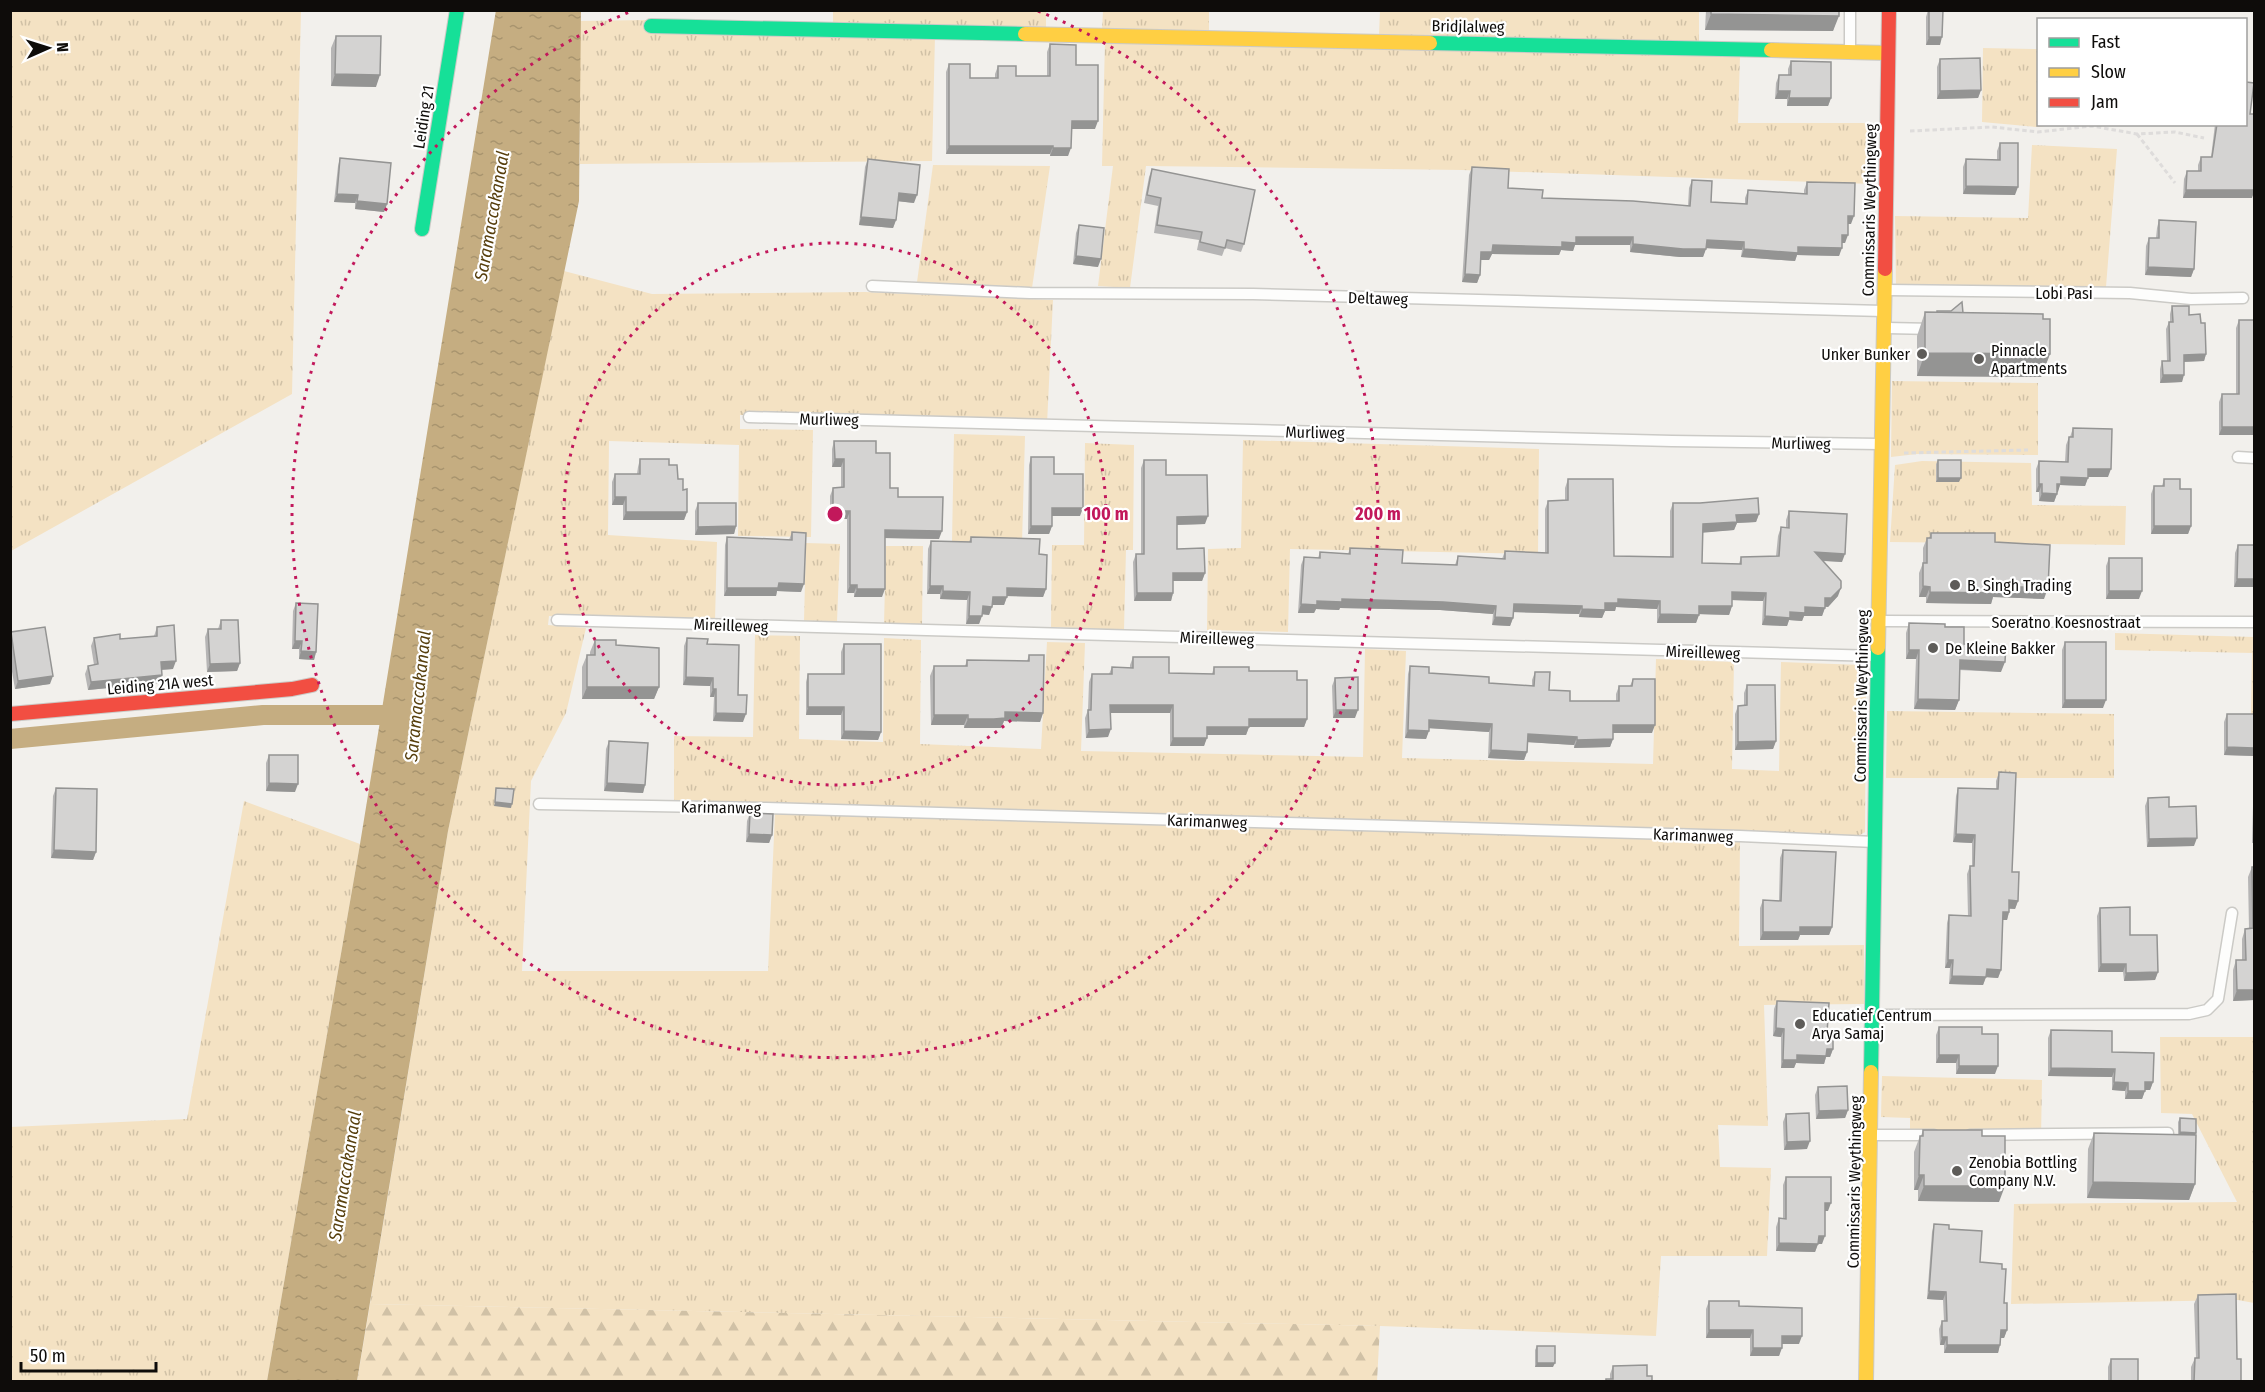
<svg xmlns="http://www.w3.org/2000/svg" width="2265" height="1392" font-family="'Fira Sans Condensed',sans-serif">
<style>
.grass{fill:url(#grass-tufts)}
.forest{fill:url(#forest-firs)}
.water{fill:url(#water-ripples)}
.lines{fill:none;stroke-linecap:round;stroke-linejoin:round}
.canal{stroke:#c5ad81;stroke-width:20}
.lane-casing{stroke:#cbcac6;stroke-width:13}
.fast-casing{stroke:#cbcac6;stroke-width:16}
.slow-casing{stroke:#cbcac6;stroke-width:16}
.jam-casing{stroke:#cbcac6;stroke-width:16}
.path{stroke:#dedcdb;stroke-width:3;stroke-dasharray:4.5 3;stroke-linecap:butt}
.lane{stroke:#fdfdfc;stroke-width:10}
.fast{stroke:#16e098;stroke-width:14}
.slow{stroke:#ffcf43;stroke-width:14}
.jam{stroke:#f24e42;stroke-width:14}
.wall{fill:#b6b5b5}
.shaded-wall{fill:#949493}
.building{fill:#d4d3d2;stroke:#949493;stroke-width:1.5}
.ring{fill:none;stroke:#c2185b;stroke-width:3;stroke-dasharray:3 6}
.poi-dot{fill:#5e5c59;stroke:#fff;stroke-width:2}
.labels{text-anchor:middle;stroke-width:4.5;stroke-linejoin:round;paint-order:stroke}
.street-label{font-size:16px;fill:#0e0c0a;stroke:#fff}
.poi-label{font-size:16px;fill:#0e0c0a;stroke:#fff;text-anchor:start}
.water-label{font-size:18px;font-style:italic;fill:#573f0d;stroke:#fff}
.centre{fill:#c2185b;stroke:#fff;stroke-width:3}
.ring-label{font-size:18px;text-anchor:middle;font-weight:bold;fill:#c2185b;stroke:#fff;stroke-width:4.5;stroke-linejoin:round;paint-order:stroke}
</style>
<defs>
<pattern id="grass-tufts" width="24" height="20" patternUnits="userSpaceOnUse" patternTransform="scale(1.5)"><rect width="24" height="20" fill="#f4e2c3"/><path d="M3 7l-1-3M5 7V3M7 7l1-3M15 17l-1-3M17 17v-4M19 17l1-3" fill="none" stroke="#d0c1a6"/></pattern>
<pattern id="forest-firs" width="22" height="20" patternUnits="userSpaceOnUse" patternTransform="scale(1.5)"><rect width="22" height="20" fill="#f4e2c3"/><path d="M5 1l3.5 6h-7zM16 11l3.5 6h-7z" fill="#d0c1a6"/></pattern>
<pattern id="water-ripples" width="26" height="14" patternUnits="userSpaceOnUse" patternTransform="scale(1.5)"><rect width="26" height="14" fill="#c5ad81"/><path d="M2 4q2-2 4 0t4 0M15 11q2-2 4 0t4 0" fill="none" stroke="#a8946e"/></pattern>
</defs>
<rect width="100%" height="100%" fill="#f2f0ec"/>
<g class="grass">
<path d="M 11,10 L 301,11 L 292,394 L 11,551 Z"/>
<path d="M 833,11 L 1046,11 L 1046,29 L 833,23 Z"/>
<path d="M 1103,11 L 1209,11 L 1209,33 L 1102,30 Z"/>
<path d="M 1380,11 L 1699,11 L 1699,43 L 1379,35 Z"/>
<path d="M 646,20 L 935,36 L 932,161 L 580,164 L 580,21 Z"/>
<path d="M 1105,40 L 1740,56 L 1738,123 L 1876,123 L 1873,184 L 1462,170 L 1146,166 L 1130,288 L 1098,286 L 1113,166 L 1102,166 Z"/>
<path d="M 1983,48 L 2038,49 L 2038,124 L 2055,125 L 2036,127 L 1982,122 Z"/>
<path d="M 2032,145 L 2117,149 L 2106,287 L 1896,285 L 1895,216 L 2028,218 Z"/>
<path d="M 933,165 L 1050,166 L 1032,288 L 917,282 Z"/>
<path d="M 564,271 L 652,294 L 865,292 L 1053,300 L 1047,424 L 740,415 L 740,429 L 813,430 L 811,537 L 738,536 L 739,445 L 609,441 L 608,535 L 717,542 L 715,621 L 549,616 L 548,625 L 586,628 L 566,713 L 531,781 L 522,971 L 768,971 L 775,813 L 1740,840 L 1739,946 L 1864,945 L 1864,1004 L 1764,1005 L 1768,1126 L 1718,1125 L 1720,1167 L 1771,1168 L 1767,1256 L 1661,1256 L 1656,1336 L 1380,1326 L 370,1304 L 448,831 Z"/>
<path d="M 1892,381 L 2038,383 L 2038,455 L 1917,454 L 1891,457 Z"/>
<path d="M 954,434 L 1025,436 L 1022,543 L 952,542 Z"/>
<path d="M 1243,440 L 1539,449 L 1538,554 L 1290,549 L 1288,632 L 1207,630 L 1208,549 L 1241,548 Z"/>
<path d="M 1085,443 L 1134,445 L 1133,550 L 1126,550 L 1124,630 L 1051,627 L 1052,545 L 1084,545 Z"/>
<path d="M 1922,461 L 2031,463 L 2032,505 L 2126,506 L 2125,545 L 1890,542 L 1895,465 Z"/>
<path d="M 806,543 L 840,544 L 837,622 L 804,621 Z"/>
<path d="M 886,546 L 923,546 L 922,625 L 884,624 Z"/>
<path d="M 2115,633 L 2254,637 L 2254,717 L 2251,717 L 2252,653 L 2115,650 Z"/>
<path d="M 755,635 L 800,636 L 799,739 L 883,742 L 884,638 L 921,640 L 920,744 L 1041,749 L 1047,642 L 1085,643 L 1081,751 L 1363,757 L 1365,649 L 1406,651 L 1402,758 L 1653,764 L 1656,659 L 1734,662 L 1732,769 L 1779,771 L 1781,662 L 1861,665 L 1866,670 L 1865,832 L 1857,837 L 1731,831 L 674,800 L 674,736 L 753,737 Z"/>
<path d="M 1887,711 L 2114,714 L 2114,778 L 1886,778 Z"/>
<path d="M 244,801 L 360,844 L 267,1381 L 11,1381 L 10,1127 L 187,1119 Z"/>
<path d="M 2160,1037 L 2254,1037 L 2254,1303 L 2238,1300 L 2011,1304 L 2014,1204 L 2237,1202 L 2192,1114 L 2161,1113 Z"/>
<path d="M 1882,1076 L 2042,1080 L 2041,1139 L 1910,1136 L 1910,1118 L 1881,1117 Z"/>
</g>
<path class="forest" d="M 370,1304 L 1380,1326 L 1377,1381 L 357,1382 Z"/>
<path class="water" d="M 496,10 L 581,11 L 579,201 L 448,831 L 357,1381 L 267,1381 L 360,844 Z"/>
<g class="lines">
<path class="canal" d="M 10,739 L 263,715 L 409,715"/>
<g class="lane-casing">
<g id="lane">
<path d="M 1850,51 L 1850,10"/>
<path d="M 872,286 L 1030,293 L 1253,294 L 1883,311"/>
<path d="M 1888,290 L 2130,293 L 2191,299 L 2243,298"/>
<path d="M 1887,328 L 1934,329"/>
<path d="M 749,417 L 1672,441 L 1879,444"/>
<path d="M 2238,457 L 2254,458"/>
<path d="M 557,620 L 1878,656"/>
<path d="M 1882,621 L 2254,622"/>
<path d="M 539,804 L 766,808 L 1740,836 L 1875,842"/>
<path d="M 1873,1015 L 2189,1014 L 2207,1010 L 2218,999 L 2232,913"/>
<path d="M 1871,1135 L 1934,1135"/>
<path d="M 1970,1135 L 2168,1133"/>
</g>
</g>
<g class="fast-casing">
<g id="fast">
<path d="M 651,26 L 1025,34"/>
<path d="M 1430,43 L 1771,50"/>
<path d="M 422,229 L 457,10"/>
<path d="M 1871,1072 L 1878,648"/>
</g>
</g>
<g class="slow-casing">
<g id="slow">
<path d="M 1025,34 L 1430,43"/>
<path d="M 1771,50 L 1888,53"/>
<path d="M 1878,648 L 1885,269"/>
<path d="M 1866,1382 L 1871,1072"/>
</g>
</g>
<g class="jam-casing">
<g id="jam">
<path d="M 1885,269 L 1889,10"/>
<path d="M 10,714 L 292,689 L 312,685"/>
</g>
</g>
<g class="path">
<path d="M 1910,131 L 1992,127 L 2038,132 L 2092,126 L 2137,134 L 2175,132 L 2204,138"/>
<path d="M 2137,134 L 2175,183"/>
<path d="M 1904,453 L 2028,450"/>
</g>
<use href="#lane" class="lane"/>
<use href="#fast" class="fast"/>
<use href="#slow" class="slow"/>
<use href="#jam" class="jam"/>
</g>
<g class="wall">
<path d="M 1706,10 L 1839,10 L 1833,31 L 1705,30 Z"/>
<path d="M 1928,10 L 1943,10 L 1940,45 L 1926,45 L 1926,17 Z"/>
<path d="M 336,36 L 376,87 L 331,86 L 331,48 Z"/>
<path d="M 1050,44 L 1076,65 L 1095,129 L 1071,129 L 1068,156 L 1050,156 L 1050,154 L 946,154 L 946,72 L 949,64 L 970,78 L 995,78 L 995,74 L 998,66 L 1016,76 L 1047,76 L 1047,52 Z"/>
<path d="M 1940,59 L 1981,90 L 1978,98 L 1937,99 L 1937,67 Z"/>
<path d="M 1791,61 L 1831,98 L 1828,106 L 1787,106 L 1787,99 L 1775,99 L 1776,83 L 1779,75 L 1788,75 L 1788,69 Z"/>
<path d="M 2250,114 L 2252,198 L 2183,198 L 2184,179 L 2187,171 L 2198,171 L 2198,165 L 2201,157 L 2211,157 L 2215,124 L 2246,124 Z"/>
<path d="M 2000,143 L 2015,195 L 1963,194 L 1963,167 L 1966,159 L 1997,160 L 1997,151 Z"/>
<path d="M 340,158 L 387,204 L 384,212 L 355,209 L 355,203 L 334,202 L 338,166 Z"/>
<path d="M 868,159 L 914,203 L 898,201 L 896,220 L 893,228 L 859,225 L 865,167 Z"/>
<path d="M 1472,167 L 1508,188 L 1542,198 L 1688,206 L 1689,188 L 1692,180 L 1711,202 L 1745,204 L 1745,198 L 1748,190 L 1804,194 L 1804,190 L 1807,182 L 1851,224 L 1848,224 L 1845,243 L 1842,243 L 1839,256 L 1797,255 L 1795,261 L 1741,257 L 1742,250 L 1706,248 L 1703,257 L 1680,257 L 1630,252 L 1630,245 L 1575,245 L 1573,251 L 1561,250 L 1559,255 L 1492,254 L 1489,260 L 1481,260 L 1480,275 L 1477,283 L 1462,282 L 1469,175 Z"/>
<path d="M 1152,169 L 1244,244 L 1241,252 L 1225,248 L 1222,256 L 1197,250 L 1199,240 L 1154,233 L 1158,206 L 1144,203 L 1149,177 Z"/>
<path d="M 2159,220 L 2194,269 L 2191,277 L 2145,275 L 2146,246 L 2149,238 L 2156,238 L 2157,228 Z"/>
<path d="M 1079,225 L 1098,267 L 1073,264 L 1076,233 Z"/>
<path d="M 2172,306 L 2189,315 L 2201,323 L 2206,354 L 2204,361 L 2184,362 L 2182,382 L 2160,383 L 2160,369 L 2162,361 L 2167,361 L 2166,329 L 2169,322 L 2170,322 L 2170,314 Z"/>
<path d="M 1925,312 L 1963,313 L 2043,319 L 2050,354 L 2041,377 L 1917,376 L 1917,336 Z"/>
<path d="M 2239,320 L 2254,320 L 2254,435 L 2219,435 L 2219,402 L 2222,394 L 2236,394 L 2236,328 Z"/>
<path d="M 2073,428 L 2108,477 L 2088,477 L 2085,486 L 2060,485 L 2054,502 L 2039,501 L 2039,492 L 2036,492 L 2036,469 L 2039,461 L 2065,462 L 2066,445 L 2069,437 L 2070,437 Z"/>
<path d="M 834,441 L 876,453 L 890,488 L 939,539 L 885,538 L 882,597 L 854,597 L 854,593 L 847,593 L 847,519 L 830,519 L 830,496 L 833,488 L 841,487 L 841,467 L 832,467 L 832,449 Z"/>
<path d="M 1031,457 L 1054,474 L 1080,516 L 1052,516 L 1052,526 L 1049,534 L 1028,534 L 1029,465 Z"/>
<path d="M 640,459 L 669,465 L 678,479 L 683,490 L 687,512 L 684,520 L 623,520 L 623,505 L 612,505 L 612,482 L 615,474 L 637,474 L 638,467 Z"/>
<path d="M 1144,460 L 1166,475 L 1205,524 L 1177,525 L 1177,549 L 1205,573 L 1202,581 L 1173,581 L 1173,593 L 1171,601 L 1134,601 L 1133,562 L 1136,554 L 1141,554 L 1141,468 Z"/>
<path d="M 1938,460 L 1959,482 L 1936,482 L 1936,464 Z"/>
<path d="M 1568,479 L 1614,556 L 1670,557 L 1670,511 L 1673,503 L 1759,514 L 1756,522 L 1737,523 L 1734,530 L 1703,532 L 1702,563 L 1739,564 L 1741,557 L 1776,556 L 1778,536 L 1781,527 L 1786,528 L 1786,520 L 1789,511 L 1842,562 L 1823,561 L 1838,596 L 1828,607 L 1825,607 L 1822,616 L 1804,616 L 1802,621 L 1789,620 L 1787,626 L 1762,625 L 1763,601 L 1732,600 L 1732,606 L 1729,615 L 1699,614 L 1696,623 L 1657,623 L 1657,609 L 1616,607 L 1615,611 L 1605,611 L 1602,618 L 1579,617 L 1579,614 L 1514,612 L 1513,618 L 1510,626 L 1492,625 L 1493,614 L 1440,610 L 1340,608 L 1339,610 L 1316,609 L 1314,613 L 1298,613 L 1301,565 L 1304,557 L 1318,558 L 1320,552 L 1348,554 L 1350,548 L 1402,563 L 1455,565 L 1458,556 L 1502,559 L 1505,551 L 1545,553 L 1545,509 L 1548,501 L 1565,500 L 1565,488 Z"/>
<path d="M 2164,479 L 2191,526 L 2188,534 L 2151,534 L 2151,494 L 2154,486 L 2162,486 Z"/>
<path d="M 698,503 L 736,526 L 734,534 L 695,535 L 695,511 Z"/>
<path d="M 792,532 L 801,592 L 777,591 L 776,596 L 724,596 L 725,545 L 727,537 L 789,540 Z"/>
<path d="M 1931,533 L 1995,542 L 2044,599 L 1993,597 L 1991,604 L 1926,603 L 1926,597 L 1919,597 L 1919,573 L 1923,563 L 1923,548 L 1927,538 L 1929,538 Z"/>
<path d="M 971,537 L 1039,554 L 1046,589 L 1043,597 L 1007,596 L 1004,605 L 992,605 L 989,615 L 982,614 L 979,624 L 966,624 L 967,600 L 940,599 L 940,594 L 927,594 L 928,549 L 931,541 L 969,542 Z"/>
<path d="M 2238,545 L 2254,545 L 2254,587 L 2234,587 L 2235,553 Z"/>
<path d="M 2109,558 L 2139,599 L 2106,599 L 2106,566 Z"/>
<path d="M 296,603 L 316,652 L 314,660 L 299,659 L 299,649 L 292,649 L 293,611 Z"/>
<path d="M 221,620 L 240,663 L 237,671 L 207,672 L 205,637 L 208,629 L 218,629 Z"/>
<path d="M 1909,623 L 1945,627 L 1964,644 L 2001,672 L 1959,670 L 1959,700 L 1955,710 L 1914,709 L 1916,659 L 1906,659 L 1906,633 Z"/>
<path d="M 157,627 L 173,669 L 161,670 L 159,683 L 88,690 L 85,674 L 88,666 L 94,665 L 91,646 L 94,638 L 120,639 L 154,636 Z"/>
<path d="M 11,632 L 50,684 L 15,689 L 10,660 Z"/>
<path d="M 687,638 L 707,644 L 738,695 L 743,722 L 713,721 L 714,697 L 710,697 L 710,686 L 683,685 L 684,646 Z"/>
<path d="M 595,640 L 616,645 L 659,687 L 654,699 L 582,699 L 582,667 L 587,655 L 590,655 L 590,652 Z"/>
<path d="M 2065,642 L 2103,708 L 2062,708 L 2062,650 Z"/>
<path d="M 844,644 L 881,732 L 878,740 L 841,739 L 841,715 L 806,715 L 806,682 L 808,674 L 841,674 L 841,652 Z"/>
<path d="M 1029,655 L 1043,713 L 1040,722 L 1004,721 L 1001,728 L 964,728 L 964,725 L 931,725 L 930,676 L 934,666 L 965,666 L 967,660 L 1027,661 Z"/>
<path d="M 1133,657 L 1169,673 L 1212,674 L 1214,667 L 1249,671 L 1297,680 L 1307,719 L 1304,727 L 1249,727 L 1246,735 L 1207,735 L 1204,746 L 1170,746 L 1170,713 L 1110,713 L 1108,737 L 1086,738 L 1085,718 L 1088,710 L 1089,682 L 1092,674 L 1109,674 L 1112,667 L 1130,668 L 1130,665 Z"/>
<path d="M 1410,666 L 1429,673 L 1489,683 L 1532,686 L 1532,680 L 1535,672 L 1549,690 L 1570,701 L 1616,701 L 1616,694 L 1619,686 L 1630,686 L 1633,679 L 1652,733 L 1613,733 L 1613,739 L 1610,747 L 1574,748 L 1574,745 L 1528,742 L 1527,752 L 1524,760 L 1488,758 L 1489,732 L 1429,728 L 1426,739 L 1405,738 L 1408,674 Z"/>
<path d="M 1335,678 L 1355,718 L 1333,718 L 1332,686 Z"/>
<path d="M 1747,685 L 1776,741 L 1773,749 L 1735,750 L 1735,714 L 1738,706 L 1744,705 L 1744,693 Z"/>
<path d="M 2227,714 L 2254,714 L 2254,756 L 2224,755 L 2224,722 Z"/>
<path d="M 609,741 L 645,785 L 643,793 L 604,791 L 606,749 Z"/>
<path d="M 269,755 L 295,792 L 266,791 L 266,763 Z"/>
<path d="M 1999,772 L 2012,872 L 2018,901 L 2015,909 L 2009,909 L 2009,912 L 2007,920 L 2003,920 L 2001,970 L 1998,978 L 1986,977 L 1983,985 L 1949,984 L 1950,968 L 1945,968 L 1947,923 L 1949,915 L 1968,916 L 1967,874 L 1970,866 L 1972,866 L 1972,843 L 1953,842 L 1956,796 L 1958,788 L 1996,789 L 1996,781 Z"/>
<path d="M 56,788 L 96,852 L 93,860 L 51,858 L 53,796 Z"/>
<path d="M 2148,798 L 2169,807 L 2194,846 L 2147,847 L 2145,806 Z"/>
<path d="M 2254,802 L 2254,843 L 2252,843 L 2253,806 Z"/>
<path d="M 750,813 L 772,835 L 769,843 L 746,842 L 747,821 Z"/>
<path d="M 1783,850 L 1832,927 L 1829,935 L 1800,935 L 1798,940 L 1760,940 L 1760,908 L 1763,900 L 1779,901 L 1780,858 Z"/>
<path d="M 2252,867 L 2254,867 L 2254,1000 L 2233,1001 L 2233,970 L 2236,960 L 2242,960 L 2242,939 L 2245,929 L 2249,929 L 2248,877 Z"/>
<path d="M 2100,908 L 2130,935 L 2158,972 L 2155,980 L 2124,981 L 2123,972 L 2098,972 L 2097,916 Z"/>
<path d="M 1777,1001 L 1827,1033 L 1833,1049 L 1830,1057 L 1826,1057 L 1824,1064 L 1796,1063 L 1794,1068 L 1781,1068 L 1781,1037 L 1773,1036 L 1774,1009 Z"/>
<path d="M 1939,1027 L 1982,1034 L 1995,1074 L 1956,1074 L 1956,1063 L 1936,1063 L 1936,1035 Z"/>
<path d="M 2051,1030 L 2112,1052 L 2153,1082 L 2150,1090 L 2145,1090 L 2142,1099 L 2125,1099 L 2125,1091 L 2112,1090 L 2112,1077 L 2048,1076 L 2048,1038 Z"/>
<path d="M 1818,1087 L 1848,1110 L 1845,1118 L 1816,1119 L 1815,1095 Z"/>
<path d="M 1786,1114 L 1807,1149 L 1784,1150 L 1783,1122 Z"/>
<path d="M 2180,1118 L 2196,1133 L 2195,1135 L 2195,1184 L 2189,1200 L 2087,1198 L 2088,1149 L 2094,1133 L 2178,1135 L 2178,1122 Z"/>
<path d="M 1923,1130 L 1982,1136 L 1999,1202 L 1918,1201 L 1918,1190 L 1914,1190 L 1914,1152 L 1920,1136 L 1921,1136 Z"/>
<path d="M 1786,1177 L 1828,1211 L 1825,1211 L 1822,1244 L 1818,1244 L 1815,1252 L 1776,1251 L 1776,1227 L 1779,1218 L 1783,1219 L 1783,1185 Z"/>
<path d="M 1934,1224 L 1949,1229 L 1980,1262 L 2002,1269 L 2004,1303 L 2007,1330 L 2004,1338 L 2001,1338 L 1998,1353 L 1944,1353 L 1944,1345 L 1940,1345 L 1939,1329 L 1942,1321 L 1944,1321 L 1943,1300 L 1927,1299 L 1932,1232 Z"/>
<path d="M 2198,1295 L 2237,1359 L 2241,1382 L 2191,1382 L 2191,1367 L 2195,1358 L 2196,1358 L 2194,1304 Z"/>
<path d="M 1709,1301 L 1739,1306 L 1799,1344 L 1782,1344 L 1779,1356 L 1750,1356 L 1750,1338 L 1706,1338 L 1706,1309 Z"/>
<path d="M 1537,1346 L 1553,1367 L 1535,1367 L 1535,1350 Z"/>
<path d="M 2111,1359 L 2138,1382 L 2108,1382 L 2108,1367 Z"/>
<path d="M 1613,1366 L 1647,1376 L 1605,1382 L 1606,1379 L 1610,1379 L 1610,1374 Z"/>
</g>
<g class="shaded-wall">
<path d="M 1711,14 L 1839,16 L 1833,31 L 1705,30 Z"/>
<path d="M 1929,37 L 1942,37 L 1940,45 L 1926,45 Z"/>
<path d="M 335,74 L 380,75 L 376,87 L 331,86 Z"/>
<path d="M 1981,90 L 1978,98 L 1937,99 L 1940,91 Z"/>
<path d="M 1778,91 L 1790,91 L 1787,99 L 1775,99 Z"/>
<path d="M 1789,98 L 1831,98 L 1828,106 L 1787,106 Z"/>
<path d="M 1072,121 L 1098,121 L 1095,129 L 1069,129 Z"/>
<path d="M 949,146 L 1053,146 L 1050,154 L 946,154 Z"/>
<path d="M 1053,148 L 1071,148 L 1068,156 L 1050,156 Z"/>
<path d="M 1966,186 L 2018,187 L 2015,195 L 1963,194 Z"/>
<path d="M 2186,190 L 2254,190 L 2254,192 L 2252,198 L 2183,198 Z"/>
<path d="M 899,193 L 917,195 L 914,203 L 896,201 Z"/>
<path d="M 337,194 L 358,195 L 355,203 L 334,202 Z"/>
<path d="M 357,201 L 387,204 L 384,212 L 355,209 Z"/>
<path d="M 1848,216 L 1854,216 L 1851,224 L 1845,224 Z"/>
<path d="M 861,217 L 896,220 L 893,228 L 859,225 Z"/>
<path d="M 1842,235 L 1848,235 L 1845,243 L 1839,243 Z"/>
<path d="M 1576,237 L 1633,237 L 1630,245 L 1575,245 L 1573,251 L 1561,250 L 1559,255 L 1492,254 L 1489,260 L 1478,260 L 1481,252 L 1493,245 L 1562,242 Z"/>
<path d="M 1707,240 L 1744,242 L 1742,250 L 1704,248 Z"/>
<path d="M 1633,244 L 1706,249 L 1703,257 L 1680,257 L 1630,252 Z"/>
<path d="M 1798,247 L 1842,248 L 1839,256 L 1797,255 L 1795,261 L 1741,257 L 1744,249 Z"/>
<path d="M 1076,256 L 1101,259 L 1098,267 L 1073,264 Z"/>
<path d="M 2148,267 L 2194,269 L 2191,277 L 2145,275 Z"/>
<path d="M 1465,274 L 1480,275 L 1477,283 L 1462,282 Z"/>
<path d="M 1925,353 L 2050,354 L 2041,377 L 1917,376 Z"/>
<path d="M 2206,354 L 2204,361 L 2181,362 L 2184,355 Z"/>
<path d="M 2163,375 L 2184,375 L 2182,382 L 2160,383 Z"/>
<path d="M 2222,427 L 2254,427 L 2254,435 L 2219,435 Z"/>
<path d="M 835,459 L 844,459 L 841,467 L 832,467 Z"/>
<path d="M 2088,469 L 2111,469 L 2108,477 L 2085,477 Z"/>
<path d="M 2061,477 L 2088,478 L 2085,486 L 2060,485 L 2058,492 L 2054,492 Z"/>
<path d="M 1938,478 L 1961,478 L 1959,482 L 1936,482 Z"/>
<path d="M 2039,484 L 2042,484 L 2039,492 L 2036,492 Z"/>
<path d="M 2042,493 L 2057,494 L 2054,502 L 2039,501 Z"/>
<path d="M 615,497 L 626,497 L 623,505 L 612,505 Z"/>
<path d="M 1052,508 L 1083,508 L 1080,516 L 1049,516 Z"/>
<path d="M 833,511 L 850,511 L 847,519 L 830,519 Z"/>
<path d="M 626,512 L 687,512 L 684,520 L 623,520 Z"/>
<path d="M 1759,514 L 1756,522 L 1737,523 L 1734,530 L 1700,533 L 1703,524 L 1736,515 Z"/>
<path d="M 1208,516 L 1205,524 L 1174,525 L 1177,517 Z"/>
<path d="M 736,526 L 734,534 L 695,535 L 698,527 Z"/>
<path d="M 1031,526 L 1052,526 L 1049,534 L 1028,534 Z"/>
<path d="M 2154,526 L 2191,526 L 2188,534 L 2151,534 Z"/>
<path d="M 885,530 L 942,531 L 939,539 L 883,538 Z"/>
<path d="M 1815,552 L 1845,554 L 1842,562 L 1812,560 Z"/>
<path d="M 1173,573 L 1205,573 L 1202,581 L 1170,581 Z"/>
<path d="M 2237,579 L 2254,579 L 2254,587 L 2234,587 Z"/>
<path d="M 779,583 L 804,584 L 801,592 L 777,591 L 776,596 L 724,596 L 727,588 Z"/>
<path d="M 850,585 L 857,585 L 854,593 L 847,593 Z"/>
<path d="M 930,586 L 943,586 L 940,594 L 927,594 Z"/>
<path d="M 1923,586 L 1930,587 L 1926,597 L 1919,597 Z"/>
<path d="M 1995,586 L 2048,588 L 2044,599 L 1993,597 L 1991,604 L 1926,603 L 1930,592 Z"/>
<path d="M 1007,588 L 1046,589 L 1043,597 L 1004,596 Z"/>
<path d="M 1841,588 L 1838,596 L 1828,607 L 1822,606 L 1825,598 Z"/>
<path d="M 857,589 L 885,589 L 882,597 L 854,597 Z"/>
<path d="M 943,591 L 970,592 L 967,600 L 940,599 Z"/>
<path d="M 2109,591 L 2142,591 L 2139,599 L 2106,599 Z"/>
<path d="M 1732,592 L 1766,593 L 1763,601 L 1730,600 Z"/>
<path d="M 1137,593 L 1173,593 L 1171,601 L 1134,601 Z"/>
<path d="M 993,597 L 1007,597 L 1004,605 L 990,605 Z"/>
<path d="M 1342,599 L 1443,602 L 1496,606 L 1493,614 L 1440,610 L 1340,608 L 1339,610 L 1316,609 L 1314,613 L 1298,613 L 1301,604 L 1317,601 Z"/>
<path d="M 1618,599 L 1660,601 L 1657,609 L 1616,607 L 1615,611 L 1605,611 L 1602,618 L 1579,617 L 1582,609 Z"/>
<path d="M 1514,604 L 1582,606 L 1579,614 L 1511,612 Z"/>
<path d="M 983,606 L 992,607 L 989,615 L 980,614 Z"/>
<path d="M 1699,606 L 1732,606 L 1729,615 L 1696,614 Z"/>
<path d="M 1805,607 L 1825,608 L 1822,616 L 1804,616 L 1802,621 L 1789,620 L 1787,626 L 1762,625 L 1765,616 L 1790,612 Z"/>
<path d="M 1660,614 L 1699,615 L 1696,623 L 1657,623 Z"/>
<path d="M 969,616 L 982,616 L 979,624 L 966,624 Z"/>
<path d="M 1495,617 L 1513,618 L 1510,626 L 1492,625 Z"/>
<path d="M 295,641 L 302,641 L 299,649 L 292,649 Z"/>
<path d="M 1909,650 L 1919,650 L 1916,659 L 1906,659 Z"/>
<path d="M 301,651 L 316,652 L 314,660 L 299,659 Z"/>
<path d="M 1960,660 L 2005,662 L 2001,672 L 1956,669 Z"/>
<path d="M 176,661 L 173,669 L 158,670 L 161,662 Z"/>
<path d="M 240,663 L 237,671 L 207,672 L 210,664 Z"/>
<path d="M 162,675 L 159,683 L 88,690 L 91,682 Z"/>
<path d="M 53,676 L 50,684 L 15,689 L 18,681 Z"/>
<path d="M 686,677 L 713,678 L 710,686 L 683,685 Z"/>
<path d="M 587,687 L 659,687 L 654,699 L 582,699 Z"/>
<path d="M 713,689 L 716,689 L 714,697 L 710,697 Z"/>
<path d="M 1918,699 L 1959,700 L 1955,710 L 1914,709 Z"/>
<path d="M 2065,700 L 2106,700 L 2103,708 L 2062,708 Z"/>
<path d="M 1110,705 L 1173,705 L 1170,713 L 1107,713 Z"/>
<path d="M 808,707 L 844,707 L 841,715 L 806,715 Z"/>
<path d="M 1336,710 L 1358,710 L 1355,718 L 1333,718 Z"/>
<path d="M 1005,712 L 1043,713 L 1040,722 L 1004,721 L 1001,728 L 964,728 L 968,719 Z"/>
<path d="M 716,713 L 746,714 L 743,722 L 713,721 Z"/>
<path d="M 934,715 L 968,715 L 964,725 L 931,725 Z"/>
<path d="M 1249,719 L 1307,719 L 1304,727 L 1246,727 Z"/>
<path d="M 1429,720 L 1492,724 L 1489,732 L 1426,728 Z"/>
<path d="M 1613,725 L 1655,725 L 1652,733 L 1610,733 Z"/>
<path d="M 1207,727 L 1249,727 L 1246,735 L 1204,735 Z"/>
<path d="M 1111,729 L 1108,737 L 1086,738 L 1089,730 Z"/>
<path d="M 1408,730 L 1429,731 L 1426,739 L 1405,738 Z"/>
<path d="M 844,731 L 881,732 L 878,740 L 841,739 Z"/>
<path d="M 1528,734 L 1577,737 L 1574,745 L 1525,742 Z"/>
<path d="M 1173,738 L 1207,738 L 1204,746 L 1170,746 Z"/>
<path d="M 1613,739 L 1610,747 L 1574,748 L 1577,740 Z"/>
<path d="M 1776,741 L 1773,749 L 1735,750 L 1738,742 Z"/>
<path d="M 2227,747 L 2254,748 L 2254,756 L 2224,755 Z"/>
<path d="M 1491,750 L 1527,752 L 1524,760 L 1488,758 Z"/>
<path d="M 269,783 L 298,784 L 295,792 L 266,791 Z"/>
<path d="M 607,783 L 645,785 L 643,793 L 604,791 Z"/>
<path d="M 495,802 L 512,804 L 511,808 L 494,806 Z"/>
<path d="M 749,834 L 772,835 L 769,843 L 746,842 Z"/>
<path d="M 1956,834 L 1975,835 L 1972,843 L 1953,842 Z"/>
<path d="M 2197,838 L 2194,846 L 2147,847 L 2149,839 Z"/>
<path d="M 54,850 L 96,852 L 93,860 L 51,858 Z"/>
<path d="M 2009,900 L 2018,901 L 2015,909 L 2006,908 Z"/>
<path d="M 2003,912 L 2009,912 L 2007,920 L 2000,920 Z"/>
<path d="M 1800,927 L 1832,927 L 1829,935 L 1800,935 L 1798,940 L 1760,940 L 1763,932 Z"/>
<path d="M 1948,960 L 1953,960 L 1950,968 L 1945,968 Z"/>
<path d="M 2101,964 L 2126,964 L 2123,972 L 2098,972 Z"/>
<path d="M 1987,969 L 2001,970 L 1998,978 L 1984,977 Z"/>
<path d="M 2158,972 L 2155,980 L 2124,981 L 2126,973 Z"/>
<path d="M 1952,976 L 1986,977 L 1983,985 L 1949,984 Z"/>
<path d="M 2237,990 L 2254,990 L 2254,1000 L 2233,1001 Z"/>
<path d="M 1776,1028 L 1784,1029 L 1781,1037 L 1773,1036 Z"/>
<path d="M 1827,1049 L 1833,1049 L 1830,1057 L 1826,1057 L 1824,1064 L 1796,1063 L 1794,1068 L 1781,1068 L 1783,1060 L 1797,1055 Z"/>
<path d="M 1939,1055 L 1959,1055 L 1956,1063 L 1936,1063 Z"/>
<path d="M 1959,1066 L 1998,1066 L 1995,1074 L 1956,1074 Z"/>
<path d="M 2051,1068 L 2115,1069 L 2112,1077 L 2048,1076 Z"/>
<path d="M 2114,1082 L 2128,1083 L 2125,1091 L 2112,1090 Z"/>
<path d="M 2145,1082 L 2153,1082 L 2150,1090 L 2142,1090 Z"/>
<path d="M 2128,1091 L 2145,1091 L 2142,1099 L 2125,1099 Z"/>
<path d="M 1848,1110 L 1845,1118 L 1816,1119 L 1819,1111 Z"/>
<path d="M 2180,1132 L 2196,1133 L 2194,1137 L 2178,1136 Z"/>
<path d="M 1810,1141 L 1807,1149 L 1784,1150 L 1787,1142 Z"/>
<path d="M 1919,1175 L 1924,1175 L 1918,1190 L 1914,1190 Z"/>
<path d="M 2093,1182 L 2195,1184 L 2189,1200 L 2087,1198 Z"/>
<path d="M 1924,1186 L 2005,1186 L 1999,1202 L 1918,1201 Z"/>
<path d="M 1825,1203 L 1831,1203 L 1828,1211 L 1822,1211 Z"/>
<path d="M 1819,1236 L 1825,1236 L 1822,1244 L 1818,1244 L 1815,1252 L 1776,1251 L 1779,1243 Z"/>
<path d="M 1929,1291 L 1946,1292 L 1943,1300 L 1927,1299 Z"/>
<path d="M 1709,1330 L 1753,1330 L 1750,1338 L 1706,1338 Z"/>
<path d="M 2001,1330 L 2007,1330 L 2004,1338 L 1998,1338 Z"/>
<path d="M 1782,1336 L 1802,1336 L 1799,1344 L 1779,1344 Z"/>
<path d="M 1942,1337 L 1947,1337 L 1944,1345 L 1940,1345 Z"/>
<path d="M 1947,1345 L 2000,1345 L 1998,1353 L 1944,1353 Z"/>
<path d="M 1753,1348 L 1782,1348 L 1779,1356 L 1750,1356 Z"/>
<path d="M 1537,1363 L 1555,1363 L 1553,1367 L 1535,1367 Z"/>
</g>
<g class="building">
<path d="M 1711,10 L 1839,10 L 1839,16 L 1711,14 Z"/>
<path d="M 1929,10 L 1943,10 L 1942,37 L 1929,37 Z"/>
<path d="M 336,36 L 381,36 L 380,75 L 335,74 Z"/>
<path d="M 1050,44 L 1076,45 L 1076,65 L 1098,65 L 1098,121 L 1072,121 L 1071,148 L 1053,148 L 1053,146 L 949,146 L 949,64 L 970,64 L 970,78 L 998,78 L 998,66 L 1016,66 L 1016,76 L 1050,76 Z"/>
<path d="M 1980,58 L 1981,90 L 1940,91 L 1940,59 Z"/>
<path d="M 1791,61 L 1831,62 L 1831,98 L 1789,98 L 1790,91 L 1778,91 L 1779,75 L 1791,75 Z"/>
<path d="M 2246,82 L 2254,83 L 2250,114 L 2254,114 L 2254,190 L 2186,190 L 2187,171 L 2201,171 L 2201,157 L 2212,157 L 2217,124 L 2246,124 Z"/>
<path d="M 2000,143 L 2018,143 L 2018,187 L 1966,186 L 1966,159 L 2000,160 Z"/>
<path d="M 340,158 L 391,163 L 387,204 L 357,201 L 358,195 L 337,194 Z"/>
<path d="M 868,159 L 920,165 L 917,195 L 899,193 L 896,220 L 861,217 Z"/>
<path d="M 1472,167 L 1509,169 L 1508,188 L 1543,190 L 1542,198 L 1633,201 L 1690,206 L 1692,180 L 1712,181 L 1711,202 L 1747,204 L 1748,190 L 1807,194 L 1807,182 L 1855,183 L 1854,216 L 1848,216 L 1848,235 L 1842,235 L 1842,248 L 1798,247 L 1798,253 L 1744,249 L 1744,242 L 1707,240 L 1706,249 L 1683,249 L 1633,244 L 1633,237 L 1576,237 L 1576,243 L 1562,242 L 1562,247 L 1493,245 L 1492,252 L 1481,252 L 1480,275 L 1465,274 Z"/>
<path d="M 1152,169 L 1255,190 L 1244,244 L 1227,240 L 1225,248 L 1200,242 L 1202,232 L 1157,225 L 1161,198 L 1147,195 Z"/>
<path d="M 2159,220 L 2196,222 L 2194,269 L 2148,267 L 2149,238 L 2159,238 Z"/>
<path d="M 1079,225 L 1104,228 L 1101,259 L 1076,256 Z"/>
<path d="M 1962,302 L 1963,313 L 1937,313 L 1937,311 L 1951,311 Z"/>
<path d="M 2172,306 L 2189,306 L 2189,315 L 2200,314 L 2201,323 L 2205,323 L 2206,354 L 2184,355 L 2184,375 L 2163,375 L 2162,361 L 2170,361 L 2169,322 L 2173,322 Z"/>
<path d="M 1925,312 L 2043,314 L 2043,319 L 2050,319 L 2050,354 L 1925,353 Z"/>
<path d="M 2239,320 L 2254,320 L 2254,427 L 2222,427 L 2222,394 L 2239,394 Z"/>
<path d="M 2073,428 L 2112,429 L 2111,469 L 2088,469 L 2088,478 L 2061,477 L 2061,484 L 2057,484 L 2057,494 L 2042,493 L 2042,484 L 2039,484 L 2039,461 L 2068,462 L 2069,437 L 2073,437 Z"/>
<path d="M 834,441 L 876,441 L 876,453 L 890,453 L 890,488 L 898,488 L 898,497 L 943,497 L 942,531 L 885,530 L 885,589 L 857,589 L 857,585 L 850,585 L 850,511 L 833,511 L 833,488 L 844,487 L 844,459 L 835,459 Z"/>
<path d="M 1031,457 L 1054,457 L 1054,474 L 1083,474 L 1083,508 L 1052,508 L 1052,526 L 1031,526 Z"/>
<path d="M 640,459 L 669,459 L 669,465 L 677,465 L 678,479 L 683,479 L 683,490 L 687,489 L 687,512 L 626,512 L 626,497 L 615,497 L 615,474 L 640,474 Z"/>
<path d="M 1144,460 L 1166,460 L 1166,475 L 1207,475 L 1208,516 L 1177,517 L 1177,549 L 1204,548 L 1205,573 L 1173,573 L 1173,593 L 1137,593 L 1136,554 L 1144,554 Z"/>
<rect x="1938" y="460" width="23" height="18"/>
<path d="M 1568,479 L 1613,479 L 1614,556 L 1673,557 L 1673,503 L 1700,503 L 1758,498 L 1759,514 L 1736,515 L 1737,522 L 1703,524 L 1702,563 L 1741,564 L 1741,557 L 1779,556 L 1781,527 L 1789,528 L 1789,511 L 1847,514 L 1845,554 L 1815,552 L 1841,581 L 1841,588 L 1831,598 L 1825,598 L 1825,608 L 1805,607 L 1805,613 L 1790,612 L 1790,618 L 1765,616 L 1766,593 L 1732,592 L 1732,606 L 1699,606 L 1699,615 L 1660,614 L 1660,601 L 1618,599 L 1618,603 L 1605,603 L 1605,610 L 1582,609 L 1582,606 L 1514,604 L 1513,618 L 1495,617 L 1496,606 L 1443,602 L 1342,599 L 1342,602 L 1317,601 L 1317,605 L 1301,604 L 1304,557 L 1320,558 L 1320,552 L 1350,554 L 1350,548 L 1403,550 L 1402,563 L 1457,565 L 1458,556 L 1505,559 L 1505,551 L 1548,553 L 1548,501 L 1568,500 Z"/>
<path d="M 2164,479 L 2180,479 L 2180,489 L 2191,489 L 2191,526 L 2154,526 L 2154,486 L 2164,486 Z"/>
<path d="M 698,503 L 736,503 L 736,526 L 698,527 Z"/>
<path d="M 792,532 L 806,533 L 804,584 L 779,583 L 778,588 L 727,588 L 727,537 L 792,540 Z"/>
<path d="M 1931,533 L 1995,533 L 1995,542 L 2050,545 L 2048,588 L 1995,586 L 1994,593 L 1930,592 L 1930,587 L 1923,586 L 1923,563 L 1927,563 L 1927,538 L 1931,538 Z"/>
<path d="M 971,537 L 1040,539 L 1039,554 L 1047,555 L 1046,589 L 1007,588 L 1007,597 L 993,597 L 992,607 L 983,606 L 982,616 L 969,616 L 970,592 L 943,591 L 943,586 L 930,586 L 931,541 L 971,542 Z"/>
<path d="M 2238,545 L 2254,545 L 2254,579 L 2237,579 Z"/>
<rect x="2109" y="558" width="33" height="33"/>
<path d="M 296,603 L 318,604 L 316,652 L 301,651 L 302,641 L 295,641 Z"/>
<path d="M 221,620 L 238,620 L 240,663 L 210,664 L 208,629 L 221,629 Z"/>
<path d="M 1909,623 L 1945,624 L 1945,627 L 1964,627 L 1964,644 L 2006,645 L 2005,662 L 1960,660 L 1959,700 L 1918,699 L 1919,650 L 1909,650 Z"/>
<path d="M 174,625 L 176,661 L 161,662 L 162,675 L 91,682 L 88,666 L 98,664 L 94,638 L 120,634 L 120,639 L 157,636 L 157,627 Z"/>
<path d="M 45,627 L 53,676 L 18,681 L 11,632 Z"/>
<path d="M 687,638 L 708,639 L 707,644 L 739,645 L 738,695 L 747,695 L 746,714 L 716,713 L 716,689 L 713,689 L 713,678 L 686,677 Z"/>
<path d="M 595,640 L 616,640 L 616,645 L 659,648 L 659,687 L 587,687 L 587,655 L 595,655 Z"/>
<rect x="2065" y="642" width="41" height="58"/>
<path d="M 844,644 L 881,644 L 881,732 L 844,731 L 844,707 L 808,707 L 808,674 L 844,674 Z"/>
<path d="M 1029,655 L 1044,655 L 1043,713 L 1005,712 L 1005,718 L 994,719 L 968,719 L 968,715 L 934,715 L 934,666 L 967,666 L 967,660 L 1029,661 Z"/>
<path d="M 1133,657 L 1169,657 L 1169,673 L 1214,674 L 1214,667 L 1249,667 L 1249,671 L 1297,671 L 1297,680 L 1307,680 L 1307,719 L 1249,719 L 1249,727 L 1207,727 L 1207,738 L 1173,738 L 1173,705 L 1110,705 L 1111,729 L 1089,730 L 1088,710 L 1091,710 L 1092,674 L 1112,674 L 1112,667 L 1133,668 Z"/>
<path d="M 1410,666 L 1429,667 L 1429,673 L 1489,677 L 1489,683 L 1534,686 L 1535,672 L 1550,672 L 1549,690 L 1570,691 L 1570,701 L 1619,701 L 1619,686 L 1632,686 L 1633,679 L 1655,679 L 1655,725 L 1613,725 L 1613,739 L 1577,740 L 1577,737 L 1528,734 L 1527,752 L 1491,750 L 1492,724 L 1429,720 L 1429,731 L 1408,730 Z"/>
<path d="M 1358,677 L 1358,710 L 1336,710 L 1335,678 Z"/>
<path d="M 1747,685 L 1775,685 L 1776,741 L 1738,742 L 1738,706 L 1747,705 Z"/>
<path d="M 2227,714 L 2254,714 L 2254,748 L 2227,747 Z"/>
<path d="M 609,741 L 648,743 L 645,785 L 607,783 Z"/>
<path d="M 269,755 L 298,755 L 298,784 L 269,783 Z"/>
<path d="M 1999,772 L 2016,773 L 2012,872 L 2019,872 L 2018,901 L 2009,900 L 2009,912 L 2003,912 L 2001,970 L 1987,969 L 1986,977 L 1952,976 L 1953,960 L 1948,960 L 1949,915 L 1971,916 L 1970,866 L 1974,866 L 1975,835 L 1956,834 L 1958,788 L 1998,789 Z"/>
<path d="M 56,788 L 97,789 L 96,852 L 54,850 Z"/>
<path d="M 496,788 L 514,789 L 512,804 L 495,802 Z"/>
<path d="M 2169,797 L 2169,807 L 2196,806 L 2197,838 L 2149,839 L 2148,798 Z"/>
<path d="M 750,813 L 773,814 L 772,835 L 749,834 Z"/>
<path d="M 1783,850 L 1836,852 L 1832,927 L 1800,927 L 1800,932 L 1763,932 L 1763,900 L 1781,901 Z"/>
<path d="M 2252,867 L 2254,867 L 2254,990 L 2237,990 L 2236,960 L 2246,960 L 2245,929 L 2253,928 Z"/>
<path d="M 2130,907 L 2130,935 L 2157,935 L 2158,972 L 2126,973 L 2126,964 L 2101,964 L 2100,908 Z"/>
<path d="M 1777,1001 L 1829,1003 L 1827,1033 L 1833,1033 L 1833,1049 L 1827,1049 L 1826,1056 L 1797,1055 L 1797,1060 L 1783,1060 L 1784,1029 L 1776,1028 Z"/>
<path d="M 1939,1027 L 1982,1027 L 1982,1034 L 1998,1034 L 1998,1066 L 1959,1066 L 1959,1055 L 1939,1055 Z"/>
<path d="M 2051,1030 L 2112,1031 L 2112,1052 L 2154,1053 L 2153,1082 L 2145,1082 L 2145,1091 L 2128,1091 L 2128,1083 L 2114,1082 L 2115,1069 L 2051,1068 Z"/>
<path d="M 1847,1086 L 1848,1110 L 1819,1111 L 1818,1087 Z"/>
<path d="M 1809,1113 L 1810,1141 L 1787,1142 L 1786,1114 Z"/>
<path d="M 2180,1118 L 2196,1119 L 2196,1133 L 2180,1132 Z"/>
<path d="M 1923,1130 L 1982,1130 L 1982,1136 L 2005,1136 L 2005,1186 L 1924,1186 L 1924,1175 L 1919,1175 L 1920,1136 L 1923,1136 Z"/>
<path d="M 2094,1133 L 2196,1135 L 2195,1184 L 2093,1182 Z"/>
<path d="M 1786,1177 L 1831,1177 L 1831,1203 L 1825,1203 L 1825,1236 L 1819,1236 L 1818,1244 L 1779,1243 L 1779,1218 L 1786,1219 Z"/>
<path d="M 1934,1224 L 1949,1225 L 1949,1229 L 1982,1231 L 1980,1262 L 2002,1264 L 2002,1269 L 2006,1269 L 2004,1303 L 2007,1303 L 2007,1330 L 2001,1330 L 2000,1345 L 1947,1345 L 1947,1337 L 1942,1337 L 1942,1321 L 1947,1321 L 1946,1292 L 1929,1291 Z"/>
<path d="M 2236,1294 L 2237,1359 L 2241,1359 L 2241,1382 L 2194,1382 L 2195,1358 L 2199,1358 L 2198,1295 Z"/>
<path d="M 1709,1301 L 1739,1301 L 1739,1306 L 1802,1308 L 1802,1336 L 1782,1336 L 1782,1348 L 1753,1348 L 1753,1330 L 1709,1330 Z"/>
<rect x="1537" y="1346" width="18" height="17"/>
<rect x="2111" y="1359" width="27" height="23"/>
<path d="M 1647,1365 L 1647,1376 L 1652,1376 L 1652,1382 L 1606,1382 L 1606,1379 L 1613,1379 L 1613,1366 Z"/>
</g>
<g class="ring">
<circle cx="835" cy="514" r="271"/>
<path d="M1038 11A543 543 0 1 1 632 11"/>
</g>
<g class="poi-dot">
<circle cx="1922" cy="354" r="6"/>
<circle cx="1979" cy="359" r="6"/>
<circle cx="1955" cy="585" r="6"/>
<circle cx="1933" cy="648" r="6"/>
<circle cx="1800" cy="1024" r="6"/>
<circle cx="1957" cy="1171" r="6"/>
</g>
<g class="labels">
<g class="street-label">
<text transform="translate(1468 26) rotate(1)" y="6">Bridjlalweg</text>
<text transform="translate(423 117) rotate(-81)" y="6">Leiding 21</text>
<text transform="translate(1869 210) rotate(-89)" y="6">Commissaris Weythingweg</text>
<text x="2064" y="299">Lobi Pasi</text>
<text transform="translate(1378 298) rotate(2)" y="6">Deltaweg</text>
<text transform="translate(829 419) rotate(1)" y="6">Murliweg</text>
<text transform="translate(1315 432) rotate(1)" y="6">Murliweg</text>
<text transform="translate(1801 443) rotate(1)" y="6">Murliweg</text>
<text x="2066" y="628">Soeratno Koesnostraat</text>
<text transform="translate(731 625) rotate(2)" y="6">Mireilleweg</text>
<text transform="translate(1217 638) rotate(2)" y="6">Mireilleweg</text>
<text transform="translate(1703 652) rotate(2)" y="6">Mireilleweg</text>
<text transform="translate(160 684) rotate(-5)" y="6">Leiding 21A west</text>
<text transform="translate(1861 696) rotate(-89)" y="6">Commissaris Weythingweg</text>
<text transform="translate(721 807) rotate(1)" y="6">Karimanweg</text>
<text transform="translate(1207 821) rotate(2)" y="6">Karimanweg</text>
<text transform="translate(1693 835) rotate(2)" y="6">Karimanweg</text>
<text transform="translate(1854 1182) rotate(-89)" y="6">Commissaris Weythingweg</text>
</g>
<g class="poi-label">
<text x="1991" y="356">Pinnacle<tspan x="1991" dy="18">Apartments</tspan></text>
<text x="1910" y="360" text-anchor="end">Unker Bunker</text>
<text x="1967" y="591">B. Singh Trading</text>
<text x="1945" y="654">De Kleine Bakker</text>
<text x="1812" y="1021">Educatief Centrum<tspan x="1812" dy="18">Arya Samaj</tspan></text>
<text x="1969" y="1168">Zenobia Bottling<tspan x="1969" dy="18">Company N.V.</tspan></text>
</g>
<g class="water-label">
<text transform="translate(492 216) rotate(-80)" y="6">Saramaccakanaal</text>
<text transform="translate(418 696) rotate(-84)" y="6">Saramaccakanaal</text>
<text transform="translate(345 1176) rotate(-81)" y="6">Saramaccakanaal</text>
</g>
</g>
<circle cx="835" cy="514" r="9" class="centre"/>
<g class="ring-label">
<text x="1106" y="520">100 m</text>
<text x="1378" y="520">200 m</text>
</g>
<rect width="2265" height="1392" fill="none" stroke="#0e0c0a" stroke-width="24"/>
<rect x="2037" y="18" width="210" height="108" fill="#ffffff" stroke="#9f9e9d" stroke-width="1.5"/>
<rect x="2049" y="38" width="30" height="9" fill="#16e098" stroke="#9f9e9d" stroke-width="1.5"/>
<text x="2091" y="48" font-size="18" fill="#0e0c0a">Fast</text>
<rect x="2049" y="68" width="30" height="9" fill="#ffcf43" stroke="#9f9e9d" stroke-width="1.5"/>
<text x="2091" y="78" font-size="18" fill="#0e0c0a">Slow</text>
<rect x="2049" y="98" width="30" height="9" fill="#f24e42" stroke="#9f9e9d" stroke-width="1.5"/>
<text x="2091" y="108" font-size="18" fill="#0e0c0a">Jam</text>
<g transform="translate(48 48) rotate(87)" stroke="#ffffff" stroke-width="4.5" paint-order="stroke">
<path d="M0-4.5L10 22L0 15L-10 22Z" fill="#0e0c0a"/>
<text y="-9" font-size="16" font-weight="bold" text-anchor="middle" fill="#0e0c0a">N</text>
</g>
<path d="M21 1362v9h135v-9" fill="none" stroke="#0e0c0a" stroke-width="3"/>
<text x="30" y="1362" font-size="18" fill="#0e0c0a" stroke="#ffffff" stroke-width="4.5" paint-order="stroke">50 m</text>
</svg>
